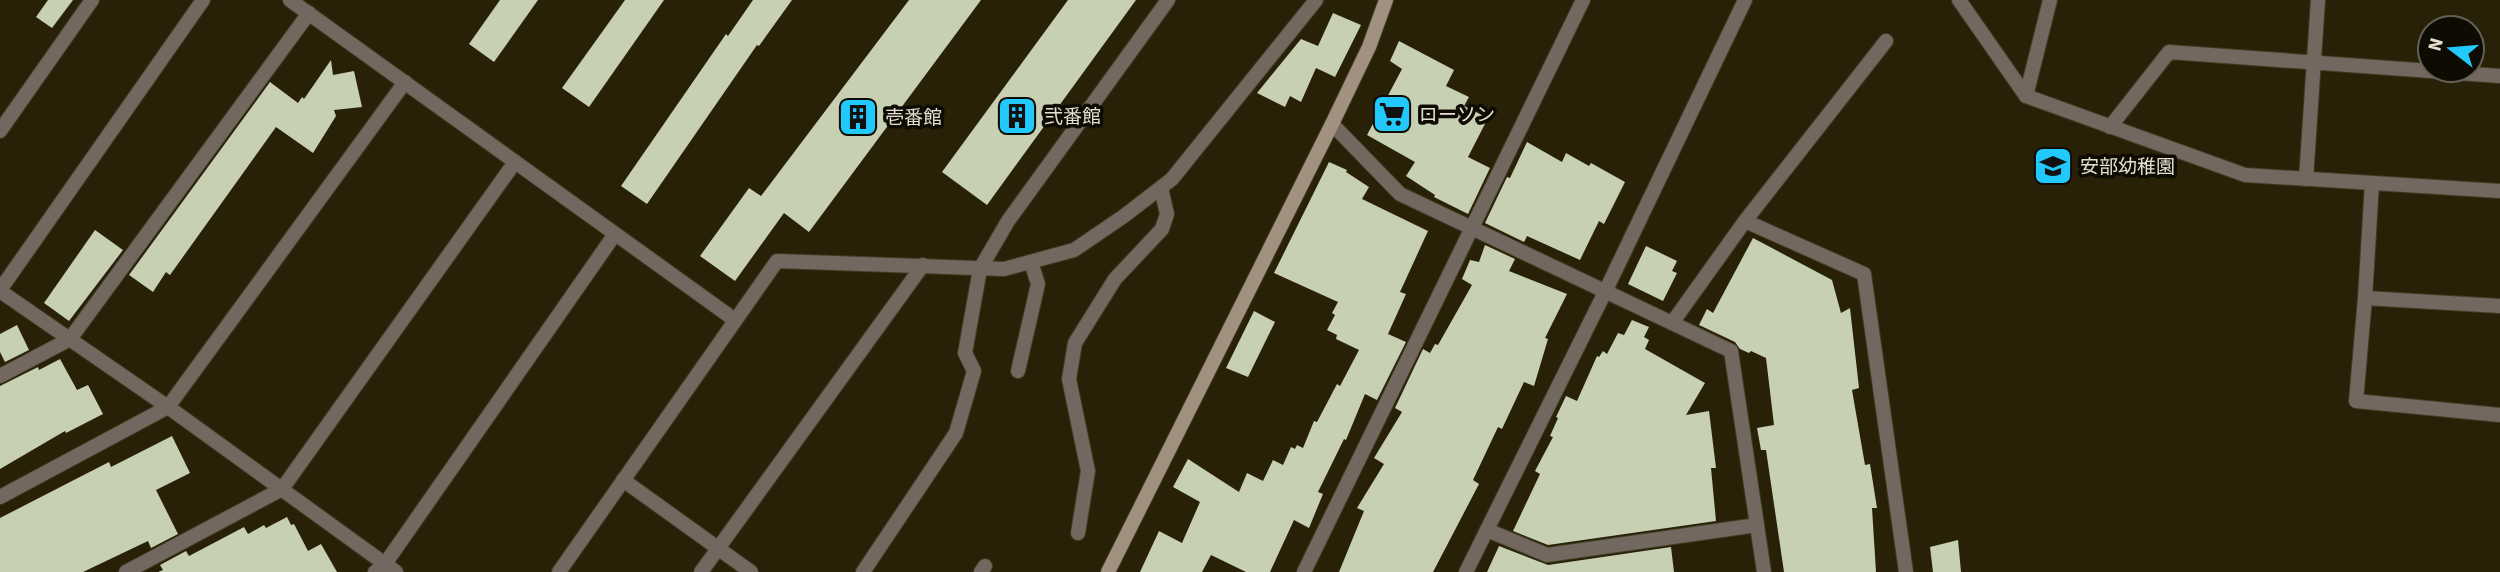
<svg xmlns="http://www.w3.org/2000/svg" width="2500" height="572" font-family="'Source Sans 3','Noto Sans JP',sans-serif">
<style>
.building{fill:#c7d0b2}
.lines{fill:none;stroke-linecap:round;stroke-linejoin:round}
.street-casing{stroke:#423c23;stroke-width:16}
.secondary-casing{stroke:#423c23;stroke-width:16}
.street{stroke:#72685f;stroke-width:14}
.secondary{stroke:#a09181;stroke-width:14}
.labels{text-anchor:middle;stroke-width:7;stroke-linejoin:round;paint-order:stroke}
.poi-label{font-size:19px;fill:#e4dfd0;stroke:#0e0b03;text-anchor:start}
</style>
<rect width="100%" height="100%" fill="#282107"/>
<g class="building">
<path d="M 48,0 L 73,0 L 52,28 L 36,17 Z"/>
<path d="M 500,0 L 538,0 L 494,62 L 469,44 Z"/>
<path d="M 625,0 L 664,0 L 589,107 L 562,88 Z"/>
<path d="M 753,0 L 792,0 L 759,46 L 757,45 L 647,204 L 621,186 L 726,34 L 728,36 Z"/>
<path d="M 909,0 L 981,0 L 809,232 L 784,213 L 735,281 L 700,256 L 749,188 L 761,196 Z"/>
<path d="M 1068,0 L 1136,0 L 987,205 L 942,172 Z"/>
<path d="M 1333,13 L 1361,25 L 1335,77 L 1316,68 L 1301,102 L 1290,96 L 1285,107 L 1257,93 L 1301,39 L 1318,46 Z"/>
<path d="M 1399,41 L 1454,70 L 1446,86 L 1469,97 L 1464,106 L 1488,118 L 1468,157 L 1490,168 L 1468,214 L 1434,197 L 1435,195 L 1406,176 L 1415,162 L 1367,135 L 1402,69 L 1390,61 Z"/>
<path d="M 331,60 L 333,75 L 354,71 L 362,107 L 334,110 L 336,116 L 313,153 L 276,127 L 170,275 L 166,272 L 153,292 L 129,275 L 270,82 L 298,103 L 302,97 L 304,99 Z"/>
<path d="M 1527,142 L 1562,162 L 1566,153 L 1589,166 L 1591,163 L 1625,182 L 1604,224 L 1599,221 L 1580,260 L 1527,236 L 1524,242 L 1485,223 L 1507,177 L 1510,178 Z"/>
<path d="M 1329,162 L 1347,170 L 1346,172 L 1369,187 L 1362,199 L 1428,231 L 1400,292 L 1406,294 L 1388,334 L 1406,342 L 1377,400 L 1365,394 L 1346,440 L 1344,439 L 1318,492 L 1323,494 L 1309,528 L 1294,520 L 1270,572 L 1246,572 L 1211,555 L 1202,572 L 1140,572 L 1159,531 L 1182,543 L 1200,502 L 1173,487 L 1188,459 L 1239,492 L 1247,473 L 1263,481 L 1273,460 L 1283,465 L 1291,447 L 1295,449 L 1297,445 L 1303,448 L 1314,421 L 1317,422 L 1337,384 L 1340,386 L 1359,350 L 1336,339 L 1337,335 L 1327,330 L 1335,315 L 1332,313 L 1338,302 L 1274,273 Z"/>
<path d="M 95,230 L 123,250 L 69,321 L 44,303 Z"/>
<path d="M 1753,238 L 1832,280 L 1841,313 L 1850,308 L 1859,388 L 1852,390 L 1865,465 L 1870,464 L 1877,508 L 1872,508 L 1876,572 L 1784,572 L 1766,450 L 1761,450 L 1757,428 L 1774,425 L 1766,358 L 1751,351 L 1749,353 L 1740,349 L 1735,342 L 1699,325 L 1707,309 L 1713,313 Z"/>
<path d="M 1485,245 L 1515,259 L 1509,271 L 1567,294 L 1545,338 L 1548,339 L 1534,386 L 1524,382 L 1502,429 L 1498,427 L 1473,480 L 1479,484 L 1433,572 L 1339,572 L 1364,511 L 1357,508 L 1384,464 L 1374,458 L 1402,412 L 1395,408 L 1423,349 L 1430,353 L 1435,344 L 1438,345 L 1472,285 L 1462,279 L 1470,260 L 1479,262 Z"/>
<path d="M 1646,246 L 1677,261 L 1672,271 L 1677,273 L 1663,301 L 1628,284 Z"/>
<path d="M 1254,311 L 1275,322 L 1248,377 L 1226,368 Z"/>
<path d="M 1632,320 L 1649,327 L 1644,337 L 1649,340 L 1645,349 L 1705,383 L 1686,415 L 1709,411 L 1716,468 L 1711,468 L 1716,521 L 1548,545 L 1513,531 L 1540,474 L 1535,471 L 1553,437 L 1550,436 L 1558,418 L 1556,417 L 1566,396 L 1577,401 L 1597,356 L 1599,357 L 1603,351 L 1607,354 L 1618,333 L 1624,335 Z"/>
<path d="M 17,325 L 29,350 L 5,362 L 0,352 L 0,334 Z"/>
<path d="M 60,359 L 77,390 L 88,385 L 103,414 L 66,433 L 65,431 L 0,469 L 0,386 L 38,367 L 39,370 Z"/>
<path d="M 172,436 L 190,473 L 156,490 L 178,534 L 151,548 L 148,541 L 83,572 L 0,572 L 0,518 L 109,462 L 111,467 Z"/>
<path d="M 287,517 L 291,525 L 294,524 L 308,551 L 321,544 L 337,572 L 158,572 L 163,570 L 160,565 L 186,551 L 189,556 L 244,527 L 248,534 L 264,525 L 266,528 Z"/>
<path d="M 1958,540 L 1961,572 L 1933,572 L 1930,547 Z"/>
<path d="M 1499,546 L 1548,565 L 1671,547 L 1674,572 L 1487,572 Z"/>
</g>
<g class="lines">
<g class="street-casing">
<g id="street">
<path d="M 290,0 L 735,320"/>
<path d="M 1959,0 L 2026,96"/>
<path d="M 2050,0 L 2026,96 L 2245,175 L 2500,191"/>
<path d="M 1332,124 L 1400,194 L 1731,351 L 1764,572"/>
<path d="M 2110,127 L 2169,52 L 2500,76"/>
<path d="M 0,131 L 92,0"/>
<path d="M 2306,179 L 2318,0"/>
<path d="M 2372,183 L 2365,298 L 2356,401 L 2500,415"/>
<path d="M 1745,221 L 1864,274 L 1906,572"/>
<path d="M 0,290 L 203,0"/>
<path d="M 0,291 L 168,407 L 396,572"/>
<path d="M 2365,298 L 2500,306"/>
<path d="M 1672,323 L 1745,221 L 1886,41"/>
<path d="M 1018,371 L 1038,284 L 1031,262"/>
<path d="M 0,376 L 70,339 L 309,13"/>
<path d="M 623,480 L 751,572"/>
<path d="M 0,497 L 168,407 L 405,82"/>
<path d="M 1487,530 L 1547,555 L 1757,525"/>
<path d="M 1078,533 L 1088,471 L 1069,379 L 1075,343 L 1115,279 L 1162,229 L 1167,214 L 1161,188"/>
<path d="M 126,572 L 282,489 L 515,162"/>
<path d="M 375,572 L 385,564 L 615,234"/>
<path d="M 559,572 L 777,261 L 1004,269 L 1074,250 L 1124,216 L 1172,179 L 1316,0"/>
<path d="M 701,572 L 923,265"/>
<path d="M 863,572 L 956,433 L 974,371 L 965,353 L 980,269 L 1008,221 L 1168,0"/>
<path d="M 981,572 L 985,566"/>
<path d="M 1304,572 L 1583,0"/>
<path d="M 1466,572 L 1605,292 L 1745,0"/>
</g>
</g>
<g class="secondary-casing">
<path id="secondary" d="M 1108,572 L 1332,124 L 1369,47 L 1386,0"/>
</g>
<use href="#street" class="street"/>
<use href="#secondary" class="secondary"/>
</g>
<defs>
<g id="supermarket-square" transform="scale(2.0125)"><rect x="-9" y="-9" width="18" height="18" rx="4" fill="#21c9fd" stroke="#0e0b03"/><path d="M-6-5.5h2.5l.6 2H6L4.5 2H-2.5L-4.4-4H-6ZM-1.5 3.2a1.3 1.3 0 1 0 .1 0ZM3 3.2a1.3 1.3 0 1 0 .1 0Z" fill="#111"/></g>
<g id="building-square" transform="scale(2.0125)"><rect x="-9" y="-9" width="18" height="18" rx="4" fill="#21c9fd" stroke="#0e0b03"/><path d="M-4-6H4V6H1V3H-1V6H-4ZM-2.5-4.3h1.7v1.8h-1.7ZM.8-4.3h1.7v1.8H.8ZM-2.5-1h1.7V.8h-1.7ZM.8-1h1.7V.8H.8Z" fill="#111"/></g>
<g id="school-square" transform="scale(2.0125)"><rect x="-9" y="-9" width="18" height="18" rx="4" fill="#21c9fd" stroke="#0e0b03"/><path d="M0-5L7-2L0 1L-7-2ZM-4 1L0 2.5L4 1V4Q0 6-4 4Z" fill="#111"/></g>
</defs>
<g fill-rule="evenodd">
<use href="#supermarket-square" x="1392" y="114"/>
<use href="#building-square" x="1017" y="116"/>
<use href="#building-square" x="858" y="117"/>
<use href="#school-square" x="2053" y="166"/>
</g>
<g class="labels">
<g class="poi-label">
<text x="1419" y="121">ローソン</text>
<text x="1044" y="123">弐番館</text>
<text x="885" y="124">壱番館</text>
<text x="2080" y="173">安部幼稚園</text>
</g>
</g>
<g transform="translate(2451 49) rotate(286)"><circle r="33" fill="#0e0b03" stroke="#646055" stroke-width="2"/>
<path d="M0-5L12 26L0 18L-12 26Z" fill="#21c9fd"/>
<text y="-10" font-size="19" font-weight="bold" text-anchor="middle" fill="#e4dfd0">N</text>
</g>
</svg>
